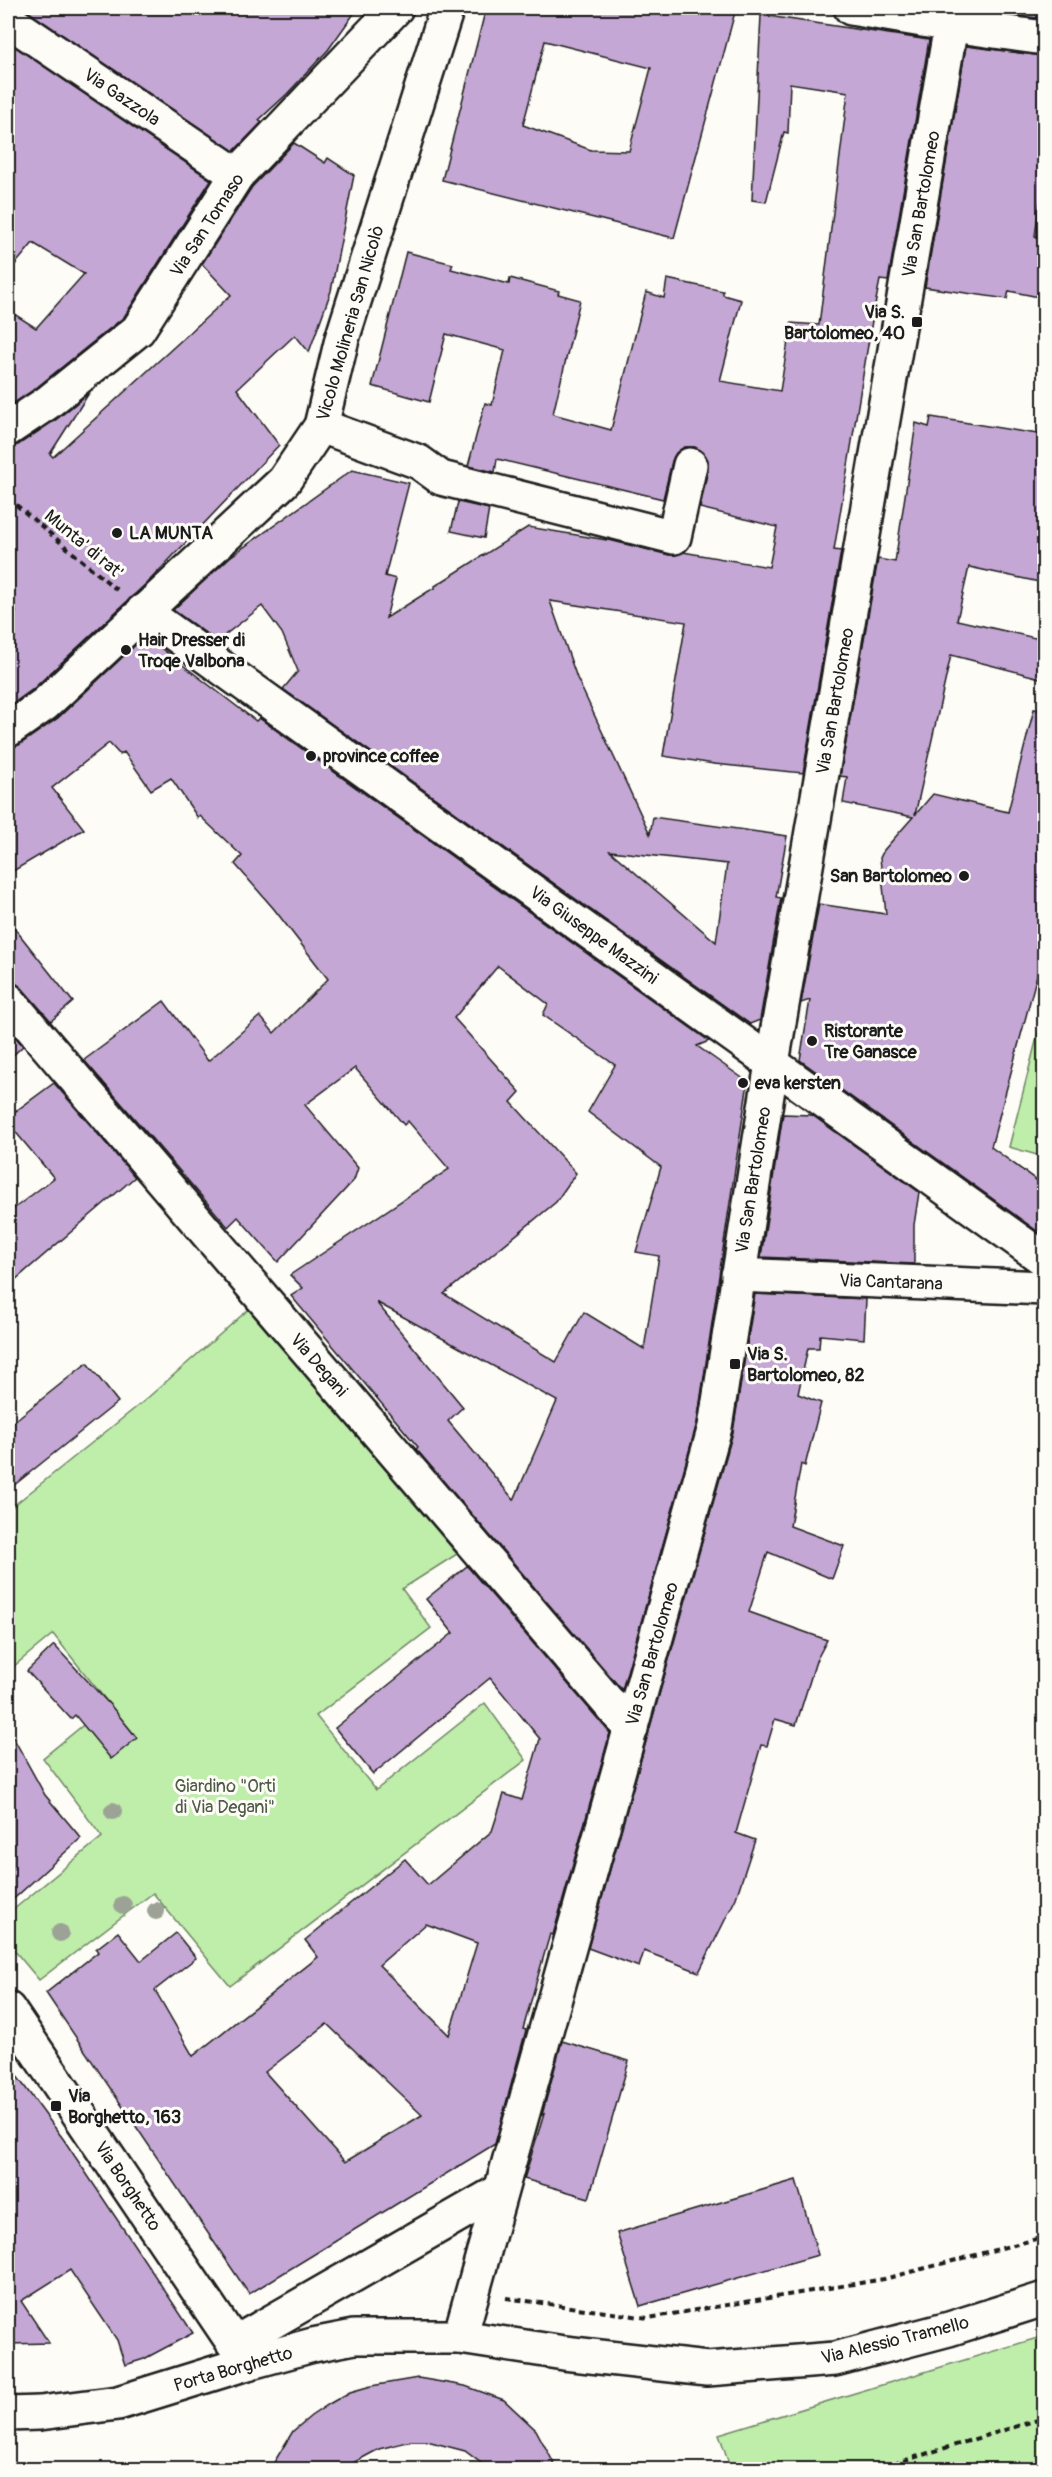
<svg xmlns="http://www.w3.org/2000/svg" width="1052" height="2477" font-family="Pangolin,sans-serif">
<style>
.green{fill:#bfedaa;stroke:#6e8463;stroke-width:1.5}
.building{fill:#c4a7d4;stroke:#1c1c1c;stroke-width:1.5;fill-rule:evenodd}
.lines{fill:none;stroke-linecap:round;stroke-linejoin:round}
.minor-casing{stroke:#1c1c1c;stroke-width:38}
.path{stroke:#1c1c1c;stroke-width:4;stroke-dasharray:6 4.5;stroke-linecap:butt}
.minor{stroke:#fdfcf7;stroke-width:33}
.tree{fill:#9ca396}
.poi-dot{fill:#1c1c1c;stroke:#fdfcf7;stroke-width:2}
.labels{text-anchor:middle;stroke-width:6;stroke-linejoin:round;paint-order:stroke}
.street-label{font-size:18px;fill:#1c1c1c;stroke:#fdfcf7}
.poi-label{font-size:18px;font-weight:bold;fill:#1c1c1c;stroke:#fdfcf7;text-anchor:start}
.park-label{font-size:18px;fill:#4d5b47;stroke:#fdfcf7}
</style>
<rect width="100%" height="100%" fill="#fdfcf7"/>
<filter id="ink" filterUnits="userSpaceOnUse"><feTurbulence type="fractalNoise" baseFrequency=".0167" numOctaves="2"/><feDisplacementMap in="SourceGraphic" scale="12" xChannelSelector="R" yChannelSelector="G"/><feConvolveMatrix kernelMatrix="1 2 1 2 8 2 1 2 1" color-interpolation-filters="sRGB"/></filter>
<g filter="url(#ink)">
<g class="green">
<path d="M 1044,1010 L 1044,1157 L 1009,1147 Z"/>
<path d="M 249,1309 L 457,1554 L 402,1589 L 431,1628 L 316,1716 L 376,1790 L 485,1703 L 526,1760 L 230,1986 L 153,1893 L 39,1980 L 8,1943 L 8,1914 L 102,1837 L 43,1758 L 109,1704 L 53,1634 L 8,1671 L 8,1510 L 144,1401 Z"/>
<path d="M 1044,2336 L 1044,2469 L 731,2469 L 719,2434 Z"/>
</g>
<g class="building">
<path d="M 23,8 L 358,8 L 328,50 L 287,94 L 259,120 L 262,122 L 234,151 Z"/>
<path d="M 486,8 L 702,8 L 735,12 L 674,238 L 442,180 ZM 545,41 L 651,68 L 629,151 L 591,150 L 523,125 Z"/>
<path d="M 972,8 L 1044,8 L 1044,19 L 972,9 Z"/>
<path d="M 761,15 L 929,40 L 888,281 L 880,280 L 873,315 L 834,550 L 841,551 L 803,773 L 714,764 L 663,756 L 686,622 L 550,601 L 577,678 L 650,834 L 653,817 L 787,836 L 776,897 L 781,898 L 760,1020 L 750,1024 L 283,689 L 298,671 L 282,633 L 262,606 L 217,641 L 173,610 L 230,557 L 352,470 L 409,483 L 385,576 L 396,579 L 386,618 L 432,589 L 435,589 L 435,586 L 528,527 L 613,541 L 669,555 L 683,552 L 769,567 L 777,527 L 700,508 L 708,469 L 708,460 L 703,452 L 695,447 L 684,447 L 676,453 L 672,461 L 663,499 L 497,459 L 495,472 L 468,466 L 485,403 L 492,405 L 505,350 L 446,334 L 429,402 L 372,386 L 406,252 L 453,264 L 451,269 L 509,284 L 510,278 L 559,291 L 558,294 L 580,300 L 553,414 L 611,430 L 646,292 L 664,298 L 667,279 L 723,291 L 723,295 L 741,300 L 720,381 L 780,391 L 791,323 L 819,325 L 848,92 L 790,83 L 788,133 L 784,132 L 766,202 L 752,200 ZM 610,851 L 727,864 L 716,942 Z"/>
<path d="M 8,42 L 211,180 L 124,317 L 36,388 L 8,407 L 8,310 L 36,328 L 84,274 L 33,243 L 8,273 Z"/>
<path d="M 966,46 L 1044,56 L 1044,175 L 1035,236 L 1044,238 L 1044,298 L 1009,291 L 1007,299 L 925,287 Z"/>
<path d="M 294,143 L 325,163 L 328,158 L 354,175 L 331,291 L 309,352 L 295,335 L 237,389 L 279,445 L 150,580 L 33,689 L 8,707 L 8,617 L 16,612 L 8,603 L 8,447 L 18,445 L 57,419 L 89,393 L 50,454 L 53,457 L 231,295 L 202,264 L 252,187 Z"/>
<path d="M 931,417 L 1044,435 L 1044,583 L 969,567 L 957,620 L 1044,640 L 1044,679 L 951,655 L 915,815 L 933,794 L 1008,812 L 1034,709 L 1044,711 L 1044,949 L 991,1147 L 1044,1186 L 1044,1236 L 800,1060 L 810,1000 L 801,1003 L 819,904 L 886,914 L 880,858 L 884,850 L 913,817 L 843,803 L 847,777 L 840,776 L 878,559 L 895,562 L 916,423 L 929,427 Z"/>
<path d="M 458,502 L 489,509 L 484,538 L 451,531 Z"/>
<path d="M 145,636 L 256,721 L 259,718 L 709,1041 L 697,1046 L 748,1082 L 697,1423 L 622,1690 L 416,1449 L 418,1447 L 291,1296 L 303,1288 L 290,1275 L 449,1169 L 408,1121 L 404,1125 L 355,1068 L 305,1105 L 358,1168 L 354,1180 L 278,1262 L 238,1217 L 228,1227 L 84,1060 L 164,1001 L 208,1061 L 260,1016 L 274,1033 L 328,979 L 274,909 L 235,864 L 242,856 L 200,816 L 198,818 L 171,778 L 151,790 L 124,752 L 120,755 L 109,743 L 52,788 L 84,829 L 8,874 L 8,748 L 19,745 L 58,718 ZM 498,966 L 548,1004 L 543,1015 L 615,1065 L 588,1112 L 661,1167 L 636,1252 L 659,1256 L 644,1349 L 584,1312 L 556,1362 L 444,1294 L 556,1202 L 576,1173 L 511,1102 L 520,1092 L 454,1018 ZM 376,1302 L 557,1401 L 514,1500 L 448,1421 L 463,1407 Z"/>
<path d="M 8,920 L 73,1002 L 51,1021 L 22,988 L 15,983 L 8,982 Z"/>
<path d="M 8,1028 L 23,1046 L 8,1060 Z"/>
<path d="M 54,1083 L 135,1177 L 8,1286 L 8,1213 L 54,1178 L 8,1123 L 8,1117 Z"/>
<path d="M 783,1114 L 812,1115 L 919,1192 L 914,1225 L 914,1264 L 761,1257 Z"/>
<path d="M 755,1294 L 866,1299 L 864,1339 L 820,1335 L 819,1348 L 808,1348 L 798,1394 L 821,1403 L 805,1466 L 801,1464 L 790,1526 L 844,1546 L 832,1579 L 768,1552 L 749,1612 L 827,1640 L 816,1661 L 796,1725 L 775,1719 L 767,1746 L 761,1745 L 736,1833 L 755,1840 L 736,1898 L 699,1972 L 644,1951 L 639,1967 L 588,1948 L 733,1432 Z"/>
<path d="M 87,1363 L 118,1402 L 8,1490 L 8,1426 Z"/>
<path d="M 467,1566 L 610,1733 L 553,1935 L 550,1934 L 523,2029 L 526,2030 L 495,2144 L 249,2294 L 46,1993 L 98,1952 L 96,1949 L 118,1932 L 141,1961 L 176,1933 L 196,1958 L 155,1990 L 193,2056 L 318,1957 L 305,1940 L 405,1859 L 428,1885 L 492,1831 L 504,1794 L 522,1800 L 540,1739 L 490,1678 L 373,1774 L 335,1728 L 453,1633 L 426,1599 ZM 426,1924 L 477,1943 L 449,2035 L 379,1965 ZM 327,2024 L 422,2115 L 345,2162 L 265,2072 Z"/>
<path d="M 54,1645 L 112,1707 L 137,1738 L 111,1759 L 75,1715 L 71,1719 L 27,1671 Z"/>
<path d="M 8,1728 L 45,1795 L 81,1838 L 8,1904 Z"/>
<path d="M 562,2041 L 629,2061 L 589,2198 L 524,2179 L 544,2114 L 542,2115 Z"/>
<path d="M 8,2064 L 64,2140 L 193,2333 L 144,2359 L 125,2365 L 117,2340 L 70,2270 L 21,2301 L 49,2343 L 8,2344 Z"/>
<path d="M 796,2180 L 818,2255 L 640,2306 L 617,2233 Z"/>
<path d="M 418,2378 L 465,2386 L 504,2400 L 536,2430 L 557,2469 L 489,2469 L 465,2451 L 427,2441 L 411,2441 L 379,2449 L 351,2464 L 344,2469 L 270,2469 L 293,2431 L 311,2416 L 329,2404 L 350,2392 L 371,2386 Z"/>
</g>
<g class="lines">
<g class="minor-casing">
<g id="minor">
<path d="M 851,8 L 952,25 L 1044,38"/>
<path d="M 8,20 L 237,175"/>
<path d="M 321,426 L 419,462 L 441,478 L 674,537 L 690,465"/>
<path d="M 8,429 L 47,403 L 138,330 L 237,175 L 396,8"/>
<path d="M 143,611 L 1044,1259"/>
<path d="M 8,730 L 45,704 L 284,481 L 321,426 L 342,339 L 447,8"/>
<path d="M 8,1000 L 631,1729"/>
<path d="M 738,1275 L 1044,1288"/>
<path d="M 8,2009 L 247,2363"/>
<path d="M 460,2337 L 715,1427 L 772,1063 L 954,8"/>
<path d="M 235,2343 L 498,2192"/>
<path d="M 8,2414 L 40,2413 L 118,2403 L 247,2363 L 313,2345 L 354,2337 L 460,2337 L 564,2353 L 707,2369 L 835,2359 L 949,2329 L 1044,2299"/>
</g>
</g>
<g class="path">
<path d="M 8,498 L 117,590"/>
<path d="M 506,2298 L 648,2318 L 884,2279 L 1044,2237"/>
<path d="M 873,2470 L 1044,2418"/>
</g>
<use href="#minor" class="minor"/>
</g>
<g class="tree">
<circle cx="113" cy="1811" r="9"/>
<circle cx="123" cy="1905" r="9"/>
<circle cx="156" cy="1911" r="9"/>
<circle cx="60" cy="1933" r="9"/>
</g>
</g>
<g class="poi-dot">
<rect x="911" y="316" width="12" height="12" rx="3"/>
<circle cx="117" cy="533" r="6"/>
<circle cx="126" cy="650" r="6"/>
<circle cx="311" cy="756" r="6"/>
<circle cx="964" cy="876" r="6"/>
<circle cx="812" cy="1041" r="6"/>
<circle cx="743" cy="1083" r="6"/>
<rect x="729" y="1358" width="12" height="12" rx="3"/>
<rect x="50" y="2100" width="12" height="12" rx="3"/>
</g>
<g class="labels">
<g class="street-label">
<text transform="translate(122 97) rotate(34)" y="6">Via Gazzola</text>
<text transform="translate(921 204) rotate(-80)" y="6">Via San Bartolomeo</text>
<text transform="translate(207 225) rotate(-57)" y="6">Via San Tomaso</text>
<text transform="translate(350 323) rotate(-74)" y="6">Vicolo Molineria San Nicolò</text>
<text transform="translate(84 544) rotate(40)" y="6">Munta' di rat'</text>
<text transform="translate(835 701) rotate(-80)" y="6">Via San Bartolomeo</text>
<text transform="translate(594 935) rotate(36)" y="6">Via Giuseppe Mazzini</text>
<text transform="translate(753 1180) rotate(-81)" y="6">Via San Bartolomeo</text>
<text transform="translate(891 1282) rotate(2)" y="6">Via Cantarana</text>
<text transform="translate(319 1365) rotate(49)" y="6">Via Degani</text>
<text transform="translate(652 1654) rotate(-74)" y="6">Via San Bartolomeo</text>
<text transform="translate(128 2186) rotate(56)" y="6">Via Borghetto</text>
<text transform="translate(895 2340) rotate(-14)" y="6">Via Alessio Tramello</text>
<text transform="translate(233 2369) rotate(-16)" y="6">Porta Borghetto</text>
</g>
<g class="poi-label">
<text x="905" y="318" text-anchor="end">Via S.<tspan x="905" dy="21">Bartolomeo, 40</tspan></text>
<text x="129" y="539">LA MUNTA</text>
<text x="138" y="646">Hair Dresser di<tspan x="138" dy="21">Troqe Valbona</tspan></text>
<text x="323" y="762">province coffee</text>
<text x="952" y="882" text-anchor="end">San Bartolomeo</text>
<text x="824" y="1037">Ristorante<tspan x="824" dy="21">Tre Ganasce</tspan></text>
<text x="755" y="1089">eva kersten</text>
<text x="747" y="1360">Via S.<tspan x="747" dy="21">Bartolomeo, 82</tspan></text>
<text x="68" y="2102">Via<tspan x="68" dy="21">Borghetto, 163</tspan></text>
</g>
<g class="park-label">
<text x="225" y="1792">Giardino "Orti<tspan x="225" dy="21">di Via Degani"</tspan></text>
</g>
</g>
<rect width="1052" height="2477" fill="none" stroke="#fdfcf7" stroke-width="30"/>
<rect x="15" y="15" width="1022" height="2447" fill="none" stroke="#1c1c1c" stroke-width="2" filter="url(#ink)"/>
</svg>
